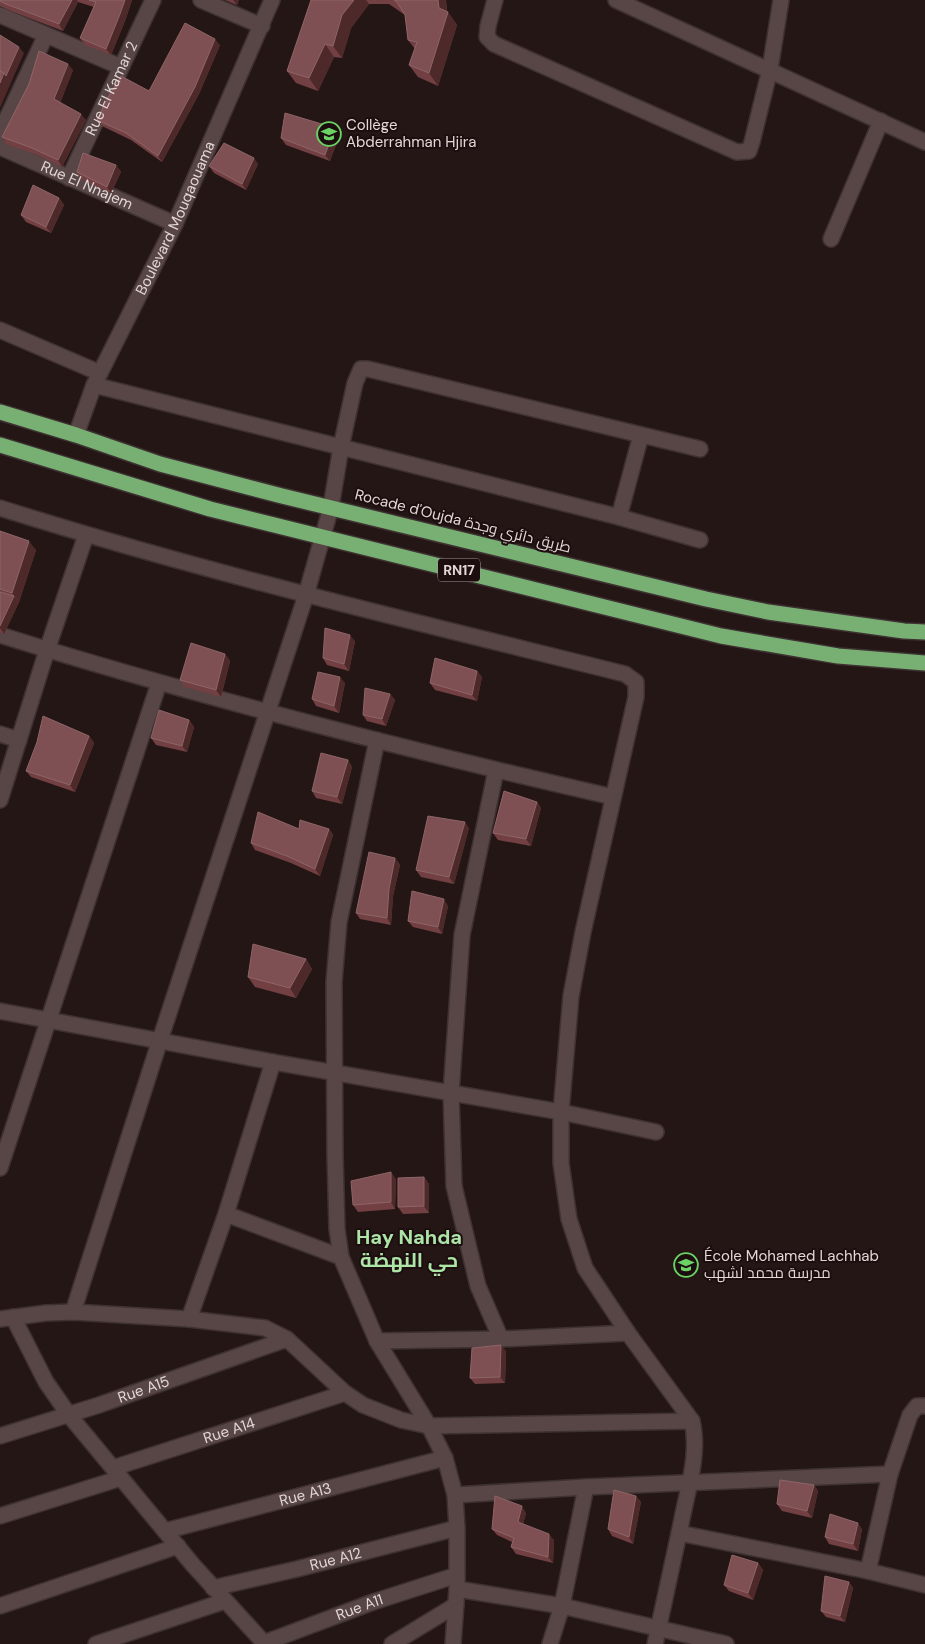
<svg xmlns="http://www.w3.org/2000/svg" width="925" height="1644" font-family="'DM Sans',Cairo,sans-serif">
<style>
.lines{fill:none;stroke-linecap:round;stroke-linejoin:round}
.minor-casing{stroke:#3d3131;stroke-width:18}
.highway-casing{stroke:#3d3131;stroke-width:18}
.minor{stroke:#584545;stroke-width:15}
.highway{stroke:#78af73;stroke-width:15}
.wall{fill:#724043}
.shaded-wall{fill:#4e292a}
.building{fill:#7e5053;stroke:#8e6567}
.labels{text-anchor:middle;stroke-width:4;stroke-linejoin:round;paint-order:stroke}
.shield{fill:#1c0d0e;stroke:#a79a9a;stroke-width:1}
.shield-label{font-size:14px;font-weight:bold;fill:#e2d6d6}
.street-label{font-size:15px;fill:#e2d6d6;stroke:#1c0d0e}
.poi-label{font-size:15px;fill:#e2d6d6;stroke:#1c0d0e;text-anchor:start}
.district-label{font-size:20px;font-weight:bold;fill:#ade5a8;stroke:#1c0d0e}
</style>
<rect width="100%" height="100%" fill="#251616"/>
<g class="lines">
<g class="minor-casing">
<g id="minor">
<path d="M 201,0 L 262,26"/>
<path d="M 495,0 L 488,26 L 487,37 L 494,44 L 737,152 L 749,151 L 752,142 L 770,69 L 781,0"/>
<path d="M 616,0 L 925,142"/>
<path d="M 0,15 L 121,67"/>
<path d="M 0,133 L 46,35"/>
<path id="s1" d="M 0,147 L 175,224"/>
<path id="s2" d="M 69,178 L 153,0"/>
<path d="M 831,239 L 881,121"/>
<path d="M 0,330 L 100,373"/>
<path d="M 94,385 L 619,517 L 700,540"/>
<path id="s3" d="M 76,435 L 94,385 L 175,224 L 272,0"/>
<path d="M 0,508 C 206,573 416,622 625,674 L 636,682 L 636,697 L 583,932 L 571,996 L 561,1112 L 561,1163 L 569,1219 L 585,1268 L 628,1333 L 692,1421 C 700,1454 687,1491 681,1524 C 672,1564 664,1604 655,1644"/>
<path d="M 619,517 L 641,435"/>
<path d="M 0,635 C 202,698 407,750 613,797"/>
<path d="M 0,734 L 19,740"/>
<path d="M 377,740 L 339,922 L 334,982 L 335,1156 L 337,1229 L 341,1257 L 377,1341 L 429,1426 L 445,1458 L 455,1495 L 457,1528 L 457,1589 L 453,1644"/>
<path d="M 496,770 L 462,935 L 451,1093 L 454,1186 L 478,1286 L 501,1339"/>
<path d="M 0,800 L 47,650 L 86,535"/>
<path d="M 0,1011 L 273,1062 L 561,1112 L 656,1132"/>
<path d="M 0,1168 L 159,683"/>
<path d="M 226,1214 L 341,1257"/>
<path d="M 73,1312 L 160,1040 L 306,595 L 331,507 L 341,447 L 355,383 L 361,369 L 368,369 L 700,449"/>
<path d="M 13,1317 L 46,1382 L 69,1415 L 193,1565 L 265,1644"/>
<path d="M 0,1319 L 46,1313 L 73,1312 L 189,1319 L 265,1328 L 287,1339 L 345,1393 L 363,1405 L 401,1420 L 429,1426 L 692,1421"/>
<path d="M 189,1319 L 226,1214 L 273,1062"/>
<path d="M 377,1341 L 501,1339 L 628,1333"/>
<path id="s4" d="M 0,1436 L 99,1405 L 287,1339"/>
<path id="s5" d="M 113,1468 L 345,1393"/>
<path d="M 455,1495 L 586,1487 L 890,1474"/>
<path d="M 0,1516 L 121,1478"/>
<path id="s6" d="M 165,1531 L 445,1458"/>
<path d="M 679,1533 L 868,1571 L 925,1585"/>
<path d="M 868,1571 L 890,1474 L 910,1415 L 917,1406 L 925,1406"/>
<path id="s7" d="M 213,1588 L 297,1569 L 457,1528"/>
<path d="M 457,1589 L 562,1606 L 726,1644"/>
<path d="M 0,1606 L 178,1546"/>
<path id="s8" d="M 264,1643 L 373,1602 L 457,1575"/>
<path d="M 96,1644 L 225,1601"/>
<path d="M 392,1644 L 456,1605"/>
<path d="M 550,1644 L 562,1606 L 586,1487"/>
</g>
</g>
<g class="highway-casing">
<g id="highway">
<path d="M 0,412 L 76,435 L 160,464 L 282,496 L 706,599 L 768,612 L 904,631 L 925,632"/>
<path d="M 0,445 L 210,509 L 721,636 L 838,656 L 925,663"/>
</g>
</g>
<use href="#minor" class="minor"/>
<use href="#highway" class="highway"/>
</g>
<g class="wall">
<path d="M 0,0 L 132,0 L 125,21 L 111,55 L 85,45 L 80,38 L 94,7 L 78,2 L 63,31 L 11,11 L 0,6 Z"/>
<path d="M 225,0 L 239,0 L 237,5 Z"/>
<path d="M 311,0 L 446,0 L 447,11 L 457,25 L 438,86 L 418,77 L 409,65 L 415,49 L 408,40 L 405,15 L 389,4 L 369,4 L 351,28 L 342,58 L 334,57 L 318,91 L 296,83 L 287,71 Z"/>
<path d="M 220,45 L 199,94 L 162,162 L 131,140 L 102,126 L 97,120 L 149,91 Z"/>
<path d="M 73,70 L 60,103 L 86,120 L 62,167 L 37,155 L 6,144 L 2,137 Z"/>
<path d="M 335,128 L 340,134 L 330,161 L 286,145 L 281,138 Z"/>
<path d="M 258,164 L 246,190 L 214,173 L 209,166 Z"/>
<path d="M 116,165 L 121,172 L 111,193 L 81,179 L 77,172 Z"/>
<path d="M 59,198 L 64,205 L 51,233 L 26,222 L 21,215 Z"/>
<path d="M 0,531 L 36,550 L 19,602 L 4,634 L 0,632 Z"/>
<path d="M 355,641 L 349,671 L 327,665 L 323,658 Z"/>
<path d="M 225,654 L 230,661 L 221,697 L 185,687 L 180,680 Z"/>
<path d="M 477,671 L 482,677 L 477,701 L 435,690 L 430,683 Z"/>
<path d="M 345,683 L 339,713 L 316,706 L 312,699 Z"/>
<path d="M 390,694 L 395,700 L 386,726 L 367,721 L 363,715 Z"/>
<path d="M 189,720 L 194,727 L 187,752 L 156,745 L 151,738 Z"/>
<path d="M 89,736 L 94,743 L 75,792 L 31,777 L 26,771 Z"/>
<path d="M 348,760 L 352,767 L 342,804 L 316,798 L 312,791 Z"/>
<path d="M 537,802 L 541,808 L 531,846 L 498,840 L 493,833 Z"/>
<path d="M 469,828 L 454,884 L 421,877 L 416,870 Z"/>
<path d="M 299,829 L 329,829 L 333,835 L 320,876 L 291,863 L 255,850 L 251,843 Z"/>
<path d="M 395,858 L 400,865 L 393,896 L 391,925 L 360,919 L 356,913 Z"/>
<path d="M 448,906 L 442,934 L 413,927 L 408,921 Z"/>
<path d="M 306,959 L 312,969 L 296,998 L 255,987 L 248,977 Z"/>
<path d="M 424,1177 L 429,1184 L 429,1213 L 403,1214 L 398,1207 Z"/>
<path d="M 396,1179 L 395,1209 L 358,1212 L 353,1205 Z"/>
<path d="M 506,1351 L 505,1383 L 475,1384 L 470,1378 Z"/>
<path d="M 814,1485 L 818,1491 L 812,1518 L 782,1511 L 777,1504 Z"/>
<path d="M 636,1496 L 641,1502 L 633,1544 L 612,1536 L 608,1529 Z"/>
<path d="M 526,1513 L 523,1524 L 554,1540 L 553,1563 L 516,1554 L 511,1547 L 512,1542 L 497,1535 L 492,1529 Z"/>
<path d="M 862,1529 L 858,1551 L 829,1544 L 825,1537 Z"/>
<path d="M 758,1563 L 763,1570 L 753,1600 L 729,1591 L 724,1585 Z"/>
<path d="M 849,1582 L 853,1588 L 845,1622 L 826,1617 L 821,1611 Z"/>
</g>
<g class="shaded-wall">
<path d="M 72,0 L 77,0 L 78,2 L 63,31 L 59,24 Z"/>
<path d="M 125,0 L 132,0 L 125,21 L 111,55 L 106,49 Z"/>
<path d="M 233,0 L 239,0 L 237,5 Z"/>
<path d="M 354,0 L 366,0 L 369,4 L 351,28 L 342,58 L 333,46 L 342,15 Z"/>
<path d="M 438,0 L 446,0 L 447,16 L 448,12 L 457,25 L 438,86 L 429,73 L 439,8 Z"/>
<path d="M 215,39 L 220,45 L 199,94 L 162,162 L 158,156 Z"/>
<path d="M 325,44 L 334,57 L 318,91 L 309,78 Z"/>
<path d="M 19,47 L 24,53 L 0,108 L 0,83 L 4,73 Z"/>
<path d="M 68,64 L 73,70 L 59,106 L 54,99 Z"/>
<path d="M 81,114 L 86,120 L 62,167 L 58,160 Z"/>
<path d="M 335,128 L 340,134 L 330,161 L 325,155 Z"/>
<path d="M 254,158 L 258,164 L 246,190 L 242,184 Z"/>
<path d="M 116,165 L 121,172 L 111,193 L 107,187 Z"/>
<path d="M 59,198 L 64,205 L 51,233 L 46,227 Z"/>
<path d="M 29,541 L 36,550 L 19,602 L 12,593 Z"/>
<path d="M 14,596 L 19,602 L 4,634 L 0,628 L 0,626 Z"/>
<path d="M 350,635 L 355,641 L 349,671 L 344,664 Z"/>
<path d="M 225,654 L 230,661 L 221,697 L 216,690 Z"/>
<path d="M 477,671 L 482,677 L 477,701 L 472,695 Z"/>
<path d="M 340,677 L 345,683 L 339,713 L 334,706 Z"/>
<path d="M 390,694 L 395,700 L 386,726 L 382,719 Z"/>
<path d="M 189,720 L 194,727 L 187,752 L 182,746 Z"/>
<path d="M 89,736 L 94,743 L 75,792 L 70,785 Z"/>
<path d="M 348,760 L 352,767 L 342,804 L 337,797 Z"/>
<path d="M 537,802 L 541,808 L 531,846 L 526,839 Z"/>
<path d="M 465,822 L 469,828 L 454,884 L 449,877 Z"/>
<path d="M 329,829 L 333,835 L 320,876 L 315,869 Z"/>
<path d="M 395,858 L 400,865 L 393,896 L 391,925 L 387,918 L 389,889 Z"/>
<path d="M 444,899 L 448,906 L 442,934 L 438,927 Z"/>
<path d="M 306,959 L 312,969 L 296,998 L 290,988 Z"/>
<path d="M 391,1172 L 396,1179 L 395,1209 L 391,1202 Z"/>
<path d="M 424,1177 L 429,1184 L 429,1213 L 424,1206 Z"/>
<path d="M 501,1345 L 506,1351 L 505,1383 L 500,1377 Z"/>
<path d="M 814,1485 L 818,1491 L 812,1518 L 807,1511 Z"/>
<path d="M 636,1496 L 641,1502 L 633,1544 L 629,1537 Z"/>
<path d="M 522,1506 L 526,1513 L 522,1528 L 518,1522 Z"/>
<path d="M 858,1523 L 862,1529 L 858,1551 L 853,1544 Z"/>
<path d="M 549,1534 L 554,1540 L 553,1563 L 548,1557 Z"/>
<path d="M 758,1563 L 763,1570 L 753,1600 L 748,1593 Z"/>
<path d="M 849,1582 L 853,1588 L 845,1622 L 840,1616 Z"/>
</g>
<g class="building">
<path d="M 0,0 L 72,0 L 59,24 L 6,4 L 0,1 Z"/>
<path d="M 89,0 L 125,0 L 120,14 L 106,49 L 80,38 L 96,2 Z"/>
<path d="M 311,0 L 354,0 L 342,15 L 333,46 L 325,44 L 309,78 L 287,71 Z"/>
<path d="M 394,0 L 438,0 L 439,8 L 448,12 L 429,73 L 409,65 L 417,42 L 408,40 L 405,15 L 397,2 Z"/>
<path d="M 185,23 L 215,39 L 195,87 L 158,156 L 126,133 L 97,120 L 107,99 L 121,76 L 149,91 Z"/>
<path d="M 0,35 L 19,47 L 6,76 L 4,73 L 0,71 Z"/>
<path d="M 39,51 L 68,64 L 54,99 L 81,114 L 58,160 L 32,148 L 2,137 L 29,84 Z"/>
<path d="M 0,71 L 4,73 L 0,83 Z"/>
<path d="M 285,113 L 335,128 L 325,155 L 281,138 Z"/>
<path d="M 224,143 L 254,158 L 242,184 L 209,166 Z"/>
<path d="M 83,153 L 116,165 L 107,187 L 77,172 Z"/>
<path d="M 33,185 L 59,198 L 46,227 L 21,215 Z"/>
<path d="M 0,531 L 29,541 L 12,593 L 0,589 Z"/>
<path d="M 0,592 L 14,596 L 0,626 Z"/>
<path d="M 325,628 L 350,635 L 344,664 L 323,658 Z"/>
<path d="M 191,643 L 225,654 L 216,690 L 180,680 Z"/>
<path d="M 435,658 L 477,671 L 472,695 L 430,683 Z"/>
<path d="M 318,672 L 340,677 L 334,706 L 312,699 Z"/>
<path d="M 365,688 L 390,694 L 382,719 L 363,715 Z"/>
<path d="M 159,710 L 189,720 L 182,746 L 151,738 Z"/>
<path d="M 43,716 L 89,736 L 70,785 L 26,771 L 37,742 Z"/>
<path d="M 321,753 L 348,760 L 337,797 L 312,791 Z"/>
<path d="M 504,791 L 537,802 L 526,839 L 493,833 Z"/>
<path d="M 258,812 L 299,829 L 300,820 L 329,829 L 315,869 L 287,856 L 251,843 Z"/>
<path d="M 428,816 L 465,822 L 449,877 L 416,870 Z"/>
<path d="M 369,852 L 395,858 L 389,889 L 387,918 L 356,913 Z"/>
<path d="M 412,891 L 444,899 L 438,927 L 408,921 Z"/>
<path d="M 253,944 L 306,959 L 290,988 L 248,977 Z"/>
<path d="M 391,1172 L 391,1202 L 353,1205 L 351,1181 Z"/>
<path d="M 424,1177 L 424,1206 L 398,1207 L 398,1178 Z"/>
<path d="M 501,1345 L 500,1377 L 470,1378 L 472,1348 Z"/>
<path d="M 780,1480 L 814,1485 L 807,1511 L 777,1504 Z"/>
<path d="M 614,1490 L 636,1496 L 629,1537 L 608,1529 Z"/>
<path d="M 495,1496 L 522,1506 L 518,1522 L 549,1534 L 548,1557 L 511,1547 L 514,1538 L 492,1529 Z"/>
<path d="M 830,1514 L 858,1523 L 853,1544 L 825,1537 Z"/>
<path d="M 732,1555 L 758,1563 L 748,1593 L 724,1585 Z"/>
<path d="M 825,1576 L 849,1582 L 840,1616 L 821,1611 Z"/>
</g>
<defs>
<g id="school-ring" transform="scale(1.25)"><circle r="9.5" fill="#1c0d0e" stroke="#6ad364" stroke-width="1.5"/><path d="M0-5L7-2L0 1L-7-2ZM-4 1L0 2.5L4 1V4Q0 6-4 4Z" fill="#6ad364"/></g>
</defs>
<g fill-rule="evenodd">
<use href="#school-ring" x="329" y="134"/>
<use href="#school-ring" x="686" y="1265"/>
</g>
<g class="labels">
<rect class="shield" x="438" y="558.5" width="42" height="23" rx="4"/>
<g class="shield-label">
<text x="459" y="575">RN17</text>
</g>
<g class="street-label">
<text dy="5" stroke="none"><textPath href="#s2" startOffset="99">Rue El Kamar 2</textPath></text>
<text dy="5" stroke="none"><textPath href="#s1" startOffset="95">Rue El Nnajem</textPath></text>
<text dy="5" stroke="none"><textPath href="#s3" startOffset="239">Boulevard Mouqaouama</textPath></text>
<text transform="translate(463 521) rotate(14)" y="5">Rocade d'Oujda طريق دائري وجدة</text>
<text dy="5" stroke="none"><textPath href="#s4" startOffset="151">Rue A15</textPath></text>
<text dy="5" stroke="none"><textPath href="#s5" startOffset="122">Rue A14</textPath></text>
<text dy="5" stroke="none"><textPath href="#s6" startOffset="145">Rue A13</textPath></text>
<text dy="5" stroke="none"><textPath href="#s7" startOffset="126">Rue A12</textPath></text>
<text dy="5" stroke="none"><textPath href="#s8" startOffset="102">Rue A11</textPath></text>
</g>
<g class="poi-label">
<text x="346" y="130">Collège<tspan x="346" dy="17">Abderrahman Hjira</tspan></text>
<text x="704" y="1261">École Mohamed Lachhab<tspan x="704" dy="17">مدرسة محمد لشهب</tspan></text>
</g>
<g class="district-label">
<text x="409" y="1244">Hay Nahda<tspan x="409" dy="23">حي النهضة</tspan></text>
</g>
</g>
</svg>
